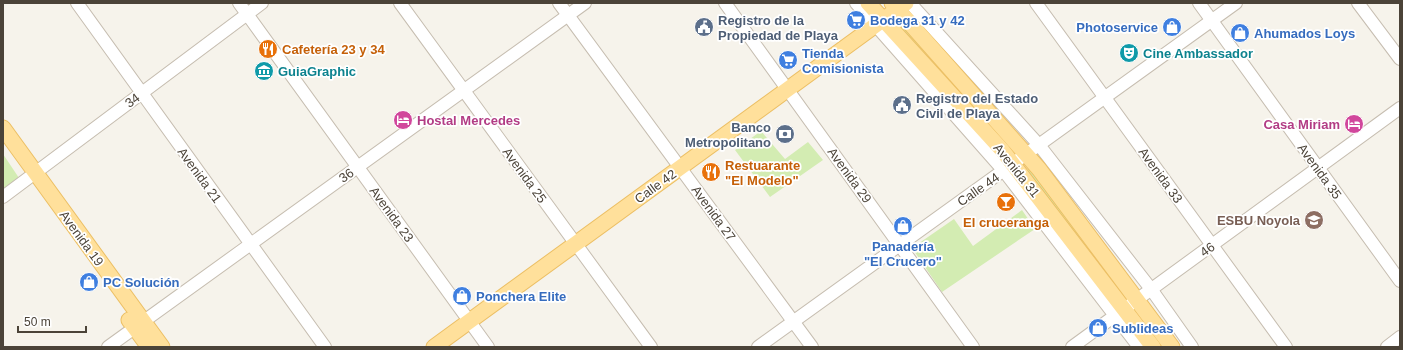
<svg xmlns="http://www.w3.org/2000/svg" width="1403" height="350" font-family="Helvetica,sans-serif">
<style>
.green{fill:#d3ecb2}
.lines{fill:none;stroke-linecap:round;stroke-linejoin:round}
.minor-casing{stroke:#c6bdb0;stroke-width:14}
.major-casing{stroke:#ecbf64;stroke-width:17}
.minor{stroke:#fff;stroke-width:12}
.major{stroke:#ffe09b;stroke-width:15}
.labels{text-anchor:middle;stroke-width:3.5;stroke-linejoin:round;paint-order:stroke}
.service-label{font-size:13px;font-weight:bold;fill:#4e5e75;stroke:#fff;text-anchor:start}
.shop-label{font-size:13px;font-weight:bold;fill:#366cbe;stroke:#fff;text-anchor:start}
.food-label{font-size:13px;font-weight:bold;fill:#c56008;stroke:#fff;text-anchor:start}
.culture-label{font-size:13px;font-weight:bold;fill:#0d838f;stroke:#fff;text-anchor:start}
.street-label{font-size:13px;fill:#4b4338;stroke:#fff}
.hotel-label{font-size:13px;font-weight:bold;fill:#b23c85;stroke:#fff;text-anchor:start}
.education-label{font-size:13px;font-weight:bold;fill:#785e54;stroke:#fff;text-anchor:end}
</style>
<rect width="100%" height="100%" fill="#f6f3eb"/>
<g class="green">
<path d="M 898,21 L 1013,148 L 1010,150 L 896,24 Z"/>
<path d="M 761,131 L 785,159 L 808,142 L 823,160 L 770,197 L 735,150 Z"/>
<path d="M 3,154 L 21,181 L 3,194 Z"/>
<path d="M 1029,169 L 1130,300 L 1128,302 L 1027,170 Z"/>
<path d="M 1022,210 L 1035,229 L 942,292 L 912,248 L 954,219 L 973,246 Z"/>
</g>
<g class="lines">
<g class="minor-casing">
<g id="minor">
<path d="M 77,3 L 325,347"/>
<path d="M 239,3 L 488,347"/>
<path d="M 400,3 L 651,347"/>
<path d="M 559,3 L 812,347"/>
<path d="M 725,3 L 973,347"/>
<path d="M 856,3 L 1004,171 L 1139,347"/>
<path d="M 910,3 L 1039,145 L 1151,289 L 1192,347"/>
<path d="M 1036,3 L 1286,347"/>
<path d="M 1199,3 L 1400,281"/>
<path d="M 1358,3 L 1400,59"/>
<path d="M 3,197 L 262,3"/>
<path d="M 108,347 L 585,3"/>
<path d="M 758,347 L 1236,3"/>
<path d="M 1072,347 L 1400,108"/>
<path d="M 1387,347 L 1400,337"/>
</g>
</g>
<g class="major-casing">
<g id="major">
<path d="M 868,3 L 1002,150 L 1153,347"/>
<path d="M 892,3 L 1039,169 L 1172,347"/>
<path d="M 3,128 L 162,347"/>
<path d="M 129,320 L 149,347"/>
<path d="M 434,347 L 906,3"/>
</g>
</g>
<use href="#minor" class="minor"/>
<use href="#major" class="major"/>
</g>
<defs>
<g id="supermarket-disc" transform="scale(1)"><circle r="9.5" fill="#3f7fe0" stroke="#fff"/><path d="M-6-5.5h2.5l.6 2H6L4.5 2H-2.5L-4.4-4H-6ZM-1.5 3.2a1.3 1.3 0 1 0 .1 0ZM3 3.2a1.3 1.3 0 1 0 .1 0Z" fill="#fff"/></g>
<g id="civic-disc" transform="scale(1)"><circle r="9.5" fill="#5c6f8a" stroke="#fff"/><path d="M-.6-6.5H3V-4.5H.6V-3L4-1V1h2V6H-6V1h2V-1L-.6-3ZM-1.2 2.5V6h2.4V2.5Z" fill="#fff"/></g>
<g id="shop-disc" transform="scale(1)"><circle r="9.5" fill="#3f7fe0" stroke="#fff"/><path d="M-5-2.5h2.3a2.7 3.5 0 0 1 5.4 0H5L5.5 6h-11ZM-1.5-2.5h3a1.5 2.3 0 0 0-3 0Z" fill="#fff"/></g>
<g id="restaurant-disc" transform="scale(1)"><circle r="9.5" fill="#e8710a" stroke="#fff"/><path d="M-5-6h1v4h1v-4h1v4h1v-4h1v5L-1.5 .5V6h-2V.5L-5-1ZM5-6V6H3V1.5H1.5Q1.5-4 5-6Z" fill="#fff"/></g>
<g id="theatre-disc" transform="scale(1)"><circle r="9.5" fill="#0f9aa8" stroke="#fff"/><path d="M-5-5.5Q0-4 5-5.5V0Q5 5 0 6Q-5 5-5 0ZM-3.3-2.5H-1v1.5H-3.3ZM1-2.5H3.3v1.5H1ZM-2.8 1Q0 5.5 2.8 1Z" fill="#fff"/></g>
<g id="museum-disc" transform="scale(1)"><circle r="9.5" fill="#0f9aa8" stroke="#fff"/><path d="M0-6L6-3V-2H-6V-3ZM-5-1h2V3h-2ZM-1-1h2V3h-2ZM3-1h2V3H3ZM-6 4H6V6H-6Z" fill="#fff"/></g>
<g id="hotel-disc" transform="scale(1)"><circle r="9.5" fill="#d1479c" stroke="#fff"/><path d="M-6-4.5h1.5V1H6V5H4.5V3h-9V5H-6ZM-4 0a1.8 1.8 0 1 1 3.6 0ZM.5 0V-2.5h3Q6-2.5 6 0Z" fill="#fff"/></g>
<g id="bank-disc" transform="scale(1)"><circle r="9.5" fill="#5c6f8a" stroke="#fff"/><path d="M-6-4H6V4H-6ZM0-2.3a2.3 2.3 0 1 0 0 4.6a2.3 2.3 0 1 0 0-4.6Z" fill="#fff"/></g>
<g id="bar-disc" transform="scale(1)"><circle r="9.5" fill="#e8710a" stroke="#fff"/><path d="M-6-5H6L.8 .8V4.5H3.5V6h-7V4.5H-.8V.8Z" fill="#fff"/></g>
<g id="school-disc" transform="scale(1)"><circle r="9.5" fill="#8d6e63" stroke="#fff"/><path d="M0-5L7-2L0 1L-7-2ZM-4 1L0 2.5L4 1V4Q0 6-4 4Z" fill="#fff"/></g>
</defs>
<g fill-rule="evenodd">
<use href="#supermarket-disc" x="856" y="20"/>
<use href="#civic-disc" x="704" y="27"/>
<use href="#shop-disc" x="1172" y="27"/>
<use href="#shop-disc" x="1240" y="33"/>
<use href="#restaurant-disc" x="268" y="49"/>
<use href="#theatre-disc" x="1129" y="53"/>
<use href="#supermarket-disc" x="788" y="60"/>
<use href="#museum-disc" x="264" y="71"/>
<use href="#civic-disc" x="902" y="105"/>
<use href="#hotel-disc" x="403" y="120"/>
<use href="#hotel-disc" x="1354" y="124"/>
<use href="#bank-disc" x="785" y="134"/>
<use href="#restaurant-disc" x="711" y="172"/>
<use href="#bar-disc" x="1006" y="202"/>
<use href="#school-disc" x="1314" y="220"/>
<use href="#shop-disc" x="903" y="226"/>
<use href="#shop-disc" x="89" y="282"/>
<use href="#shop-disc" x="462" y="296"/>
<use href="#shop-disc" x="1098" y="328"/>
</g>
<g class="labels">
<g class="service-label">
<text x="718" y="25">Registro de la<tspan x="718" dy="15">Propiedad de Playa</tspan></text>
<text x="916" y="103">Registro del Estado<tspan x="916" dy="15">Civil de Playa</tspan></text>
<text x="771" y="132" text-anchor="end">Banco<tspan x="771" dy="15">Metropolitano</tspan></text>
</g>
<g class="shop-label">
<text x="870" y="25">Bodega 31 y 42</text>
<text x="1158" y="32" text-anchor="end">Photoservice</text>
<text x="1254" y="38">Ahumados Loys</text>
<text x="802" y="58">Tienda<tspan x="802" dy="15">Comisionista</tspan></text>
<text x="903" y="251" text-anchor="middle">Panadería<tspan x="903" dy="15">"El Crucero"</tspan></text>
<text x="103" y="287">PC Solución</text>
<text x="476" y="301">Ponchera Elite</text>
<text x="1112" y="333">Sublideas</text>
</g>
<g class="food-label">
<text x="282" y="54">Cafetería 23 y 34</text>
<text x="725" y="170">Restuarante<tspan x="725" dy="15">"El Modelo"</tspan></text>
<text x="1006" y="227" text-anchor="middle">El cruceranga</text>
</g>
<g class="culture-label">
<text x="1143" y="58">Cine Ambassador</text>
<text x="278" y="76">GuiaGraphic</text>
</g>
<g class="street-label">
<text transform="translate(132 100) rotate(-37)" y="5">34</text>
<text transform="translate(1017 170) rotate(51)" y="5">Avenida 31</text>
<text transform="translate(1320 171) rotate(54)" y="5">Avenida 35</text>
<text transform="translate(200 175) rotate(54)" y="5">Avenida 21</text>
<text transform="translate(346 175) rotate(-36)" y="5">36</text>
<text transform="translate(525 175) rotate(54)" y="5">Avenida 25</text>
<text transform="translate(850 175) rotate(54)" y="5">Avenida 29</text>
<text transform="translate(1161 175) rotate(54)" y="5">Avenida 33</text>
<text transform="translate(655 186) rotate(-36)" y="5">Calle 42</text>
<text transform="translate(978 189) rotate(-35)" y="5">Calle 44</text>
<text transform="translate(714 213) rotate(54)" y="5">Avenida 27</text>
<text transform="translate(392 214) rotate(54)" y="5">Avenida 23</text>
<text transform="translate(82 238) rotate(54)" y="5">Avenida 19</text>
<text transform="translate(1207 249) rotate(-36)" y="5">46</text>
</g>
<g class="hotel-label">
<text x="417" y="125">Hostal Mercedes</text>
<text x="1340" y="129" text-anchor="end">Casa Miriam</text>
</g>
<g class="education-label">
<text x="1300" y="225">ESBU Noyola</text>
</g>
</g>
<rect width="1403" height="350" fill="none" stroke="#4b4338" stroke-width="8"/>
<path d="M18 326v6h68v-6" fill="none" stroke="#4b4338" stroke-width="2"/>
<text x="24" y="326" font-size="12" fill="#4b4338" stroke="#ffffff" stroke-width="3" paint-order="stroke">50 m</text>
</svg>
